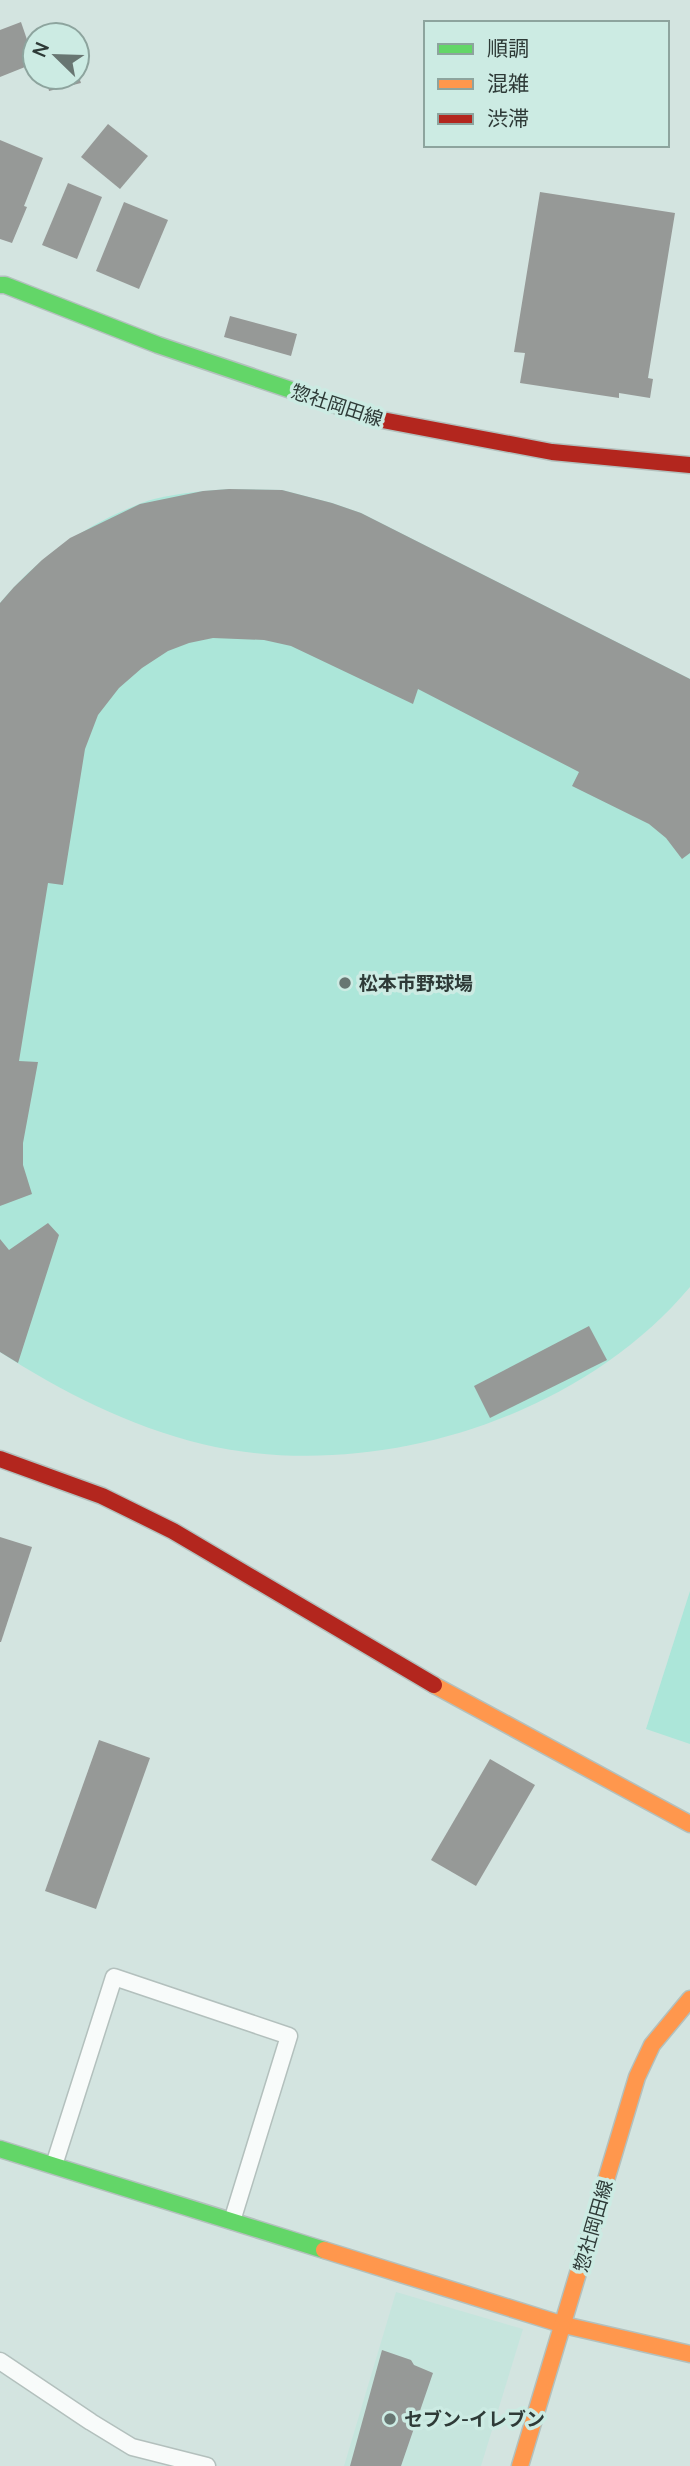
<svg xmlns="http://www.w3.org/2000/svg" width="690" height="2466" font-family="Manrope,'Noto Sans JP',sans-serif">
<style>
.built{fill:#c6e5dd}
.green{fill:#ace6d9}
.building{fill:#969997}
.lines{fill:none;stroke-linecap:round;stroke-linejoin:round}
.lane-casing{stroke:#b3c0bd;stroke-width:19}
.fast-casing{stroke:#b3c0bd;stroke-width:19}
.slow-casing{stroke:#b3c0bd;stroke-width:19}
.jam-casing{stroke:#b3c0bd;stroke-width:19}
.lane{stroke:#f8fbfa;stroke-width:16}
.fast{stroke:#63d668;stroke-width:16}
.slow{stroke:#ff974d;stroke-width:16}
.jam{stroke:#b3261e;stroke-width:16}
.poi-dot{fill:#687672;stroke:#ccebe3;stroke-width:2.5}
.labels{text-anchor:middle;stroke-width:7;stroke-linejoin:round;paint-order:stroke}
.street-label{font-size:19px;fill:#2e3a37;stroke:#ccebe3}
.poi-label{font-size:19px;font-weight:bold;fill:#2e3a37;stroke:#ccebe3;text-anchor:start}
</style>
<rect width="100%" height="100%" fill="#d3e4e0"/>
<path class="built" d="M 396,2292 L 523,2329 L 481,2466 L 344,2466 Z"/>
<g class="green">
<path d="M 229,489 L 282,490 L 332,503 L 361,513 L 690,679 L 690,1287 C 578,1420 371,1484 202,1444 C 129,1426 62,1392 0,1352 L 0,603 C 37,558 84,526 139,504 C 164,494 202,491 229,489 Z"/>
<path d="M 690,1591 L 690,1744 L 646,1729 Z"/>
</g>
<g class="building">
<path d="M 21,22 L 35,63 L 0,77 L 0,30 Z"/>
<path d="M 77,71 L 81,83 L 49,91 L 46,77 L 77,77 Z"/>
<path d="M 108,124 L 148,156 L 120,189 L 81,157 Z"/>
<path d="M 0,140 L 43,158 L 24,206 L 27,207 L 12,243 L 0,239 Z"/>
<path d="M 68,183 L 102,197 L 77,259 L 42,245 Z"/>
<path d="M 540,192 L 675,213 L 648,378 L 653,379 L 650,398 L 619,393 L 619,398 L 520,383 L 525,353 L 514,352 Z"/>
<path d="M 124,202 L 168,220 L 139,289 L 96,271 Z"/>
<path d="M 230,316 L 297,334 L 291,356 L 224,337 Z"/>
<path d="M 229,489 L 282,490 L 332,503 L 361,513 L 690,679 L 690,853 L 682,859 L 666,838 L 649,824 L 572,786 L 579,772 L 418,689 L 413,704 L 291,646 L 264,640 L 213,638 L 189,643 L 168,651 L 142,668 L 119,688 L 98,715 L 85,749 L 63,885 L 48,883 L 19,1061 L 38,1062 L 23,1143 L 23,1165 L 32,1194 L 0,1206 L 0,603 L 14,587 L 42,560 L 70,538 L 140,504 L 203,491 Z"/>
<path d="M 48,1223 L 59,1235 L 18,1363 L 0,1352 L 0,1239 L 9,1250 Z"/>
<path d="M 589,1326 L 607,1360 L 490,1418 L 474,1386 Z"/>
<path d="M 0,1537 L 32,1547 L 1,1642 L 0,1642 Z"/>
<path d="M 99,1740 L 150,1758 L 96,1909 L 45,1891 Z"/>
<path d="M 490,1759 L 535,1785 L 476,1886 L 431,1860 Z"/>
<path d="M 382,2350 L 411,2360 L 414,2365 L 433,2373 L 401,2466 L 350,2466 Z"/>
</g>
<g class="lines">
<g class="lane-casing">
<g id="lane">
<path d="M 54,2165 L 114,1977 L 289,2036 L 232,2221"/>
<path d="M 0,2361 L 91,2422 L 132,2447 L 207,2466"/>
</g>
</g>
<g class="fast-casing">
<g id="fast">
<path d="M 0,285 L 5,285 L 158,345 L 377,419"/>
<path d="M 0,2149 L 324,2250"/>
</g>
</g>
<g class="slow-casing">
<g id="slow">
<path d="M 434,1685 L 690,1824"/>
<path d="M 324,2250 L 564,2325 L 690,2354"/>
<path d="M 520,2466 L 637,2077 L 652,2045 L 690,1999"/>
</g>
</g>
<g class="jam-casing">
<g id="jam">
<path d="M 377,419 L 552,452 L 690,465"/>
<path d="M 0,1459 L 102,1496 L 173,1531 L 434,1685"/>
</g>
</g>
<use href="#lane" class="lane"/>
<use href="#fast" class="fast"/>
<use href="#slow" class="slow"/>
<use href="#jam" class="jam"/>
</g>
<g class="poi-dot">
<circle cx="345" cy="983" r="7"/>
<circle cx="390" cy="2419" r="7"/>
</g>
<g class="labels">
<g class="street-label">
<text transform="translate(337 405) rotate(18)" y="7">惣社岡田線</text>
<text transform="translate(593 2226) rotate(-74)" y="7">惣社岡田線</text>
</g>
<g class="poi-label">
<text x="359" y="990">松本市野球場</text>
<text x="404" y="2426">セブン-イレブン</text>
</g>
</g>
<rect x="424" y="21" width="245" height="126" fill="#ccebe3" stroke="#8da49e" stroke-width="2"/>
<rect x="438" y="44" width="35" height="10" fill="#63d668" stroke="#8da49e" stroke-width="2"/>
<text x="487" y="56" font-size="21" fill="#2e3a37">順調</text>
<rect x="438" y="79" width="35" height="10" fill="#ff974d" stroke="#8da49e" stroke-width="2"/>
<text x="487" y="91" font-size="21" fill="#2e3a37">混雑</text>
<rect x="438" y="114" width="35" height="10" fill="#b3261e" stroke="#8da49e" stroke-width="2"/>
<text x="487" y="126" font-size="21" fill="#2e3a37">渋滞</text>
<g transform="translate(56 56) rotate(293)"><circle r="33" fill="#ccebe3" stroke="#8da49e" stroke-width="2"/>
<path d="M0-5L12 26L0 18L-12 26Z" fill="#687672"/>
<text y="-10" font-size="19" font-weight="bold" text-anchor="middle" fill="#2e3a37">N</text>
</g>
</svg>
